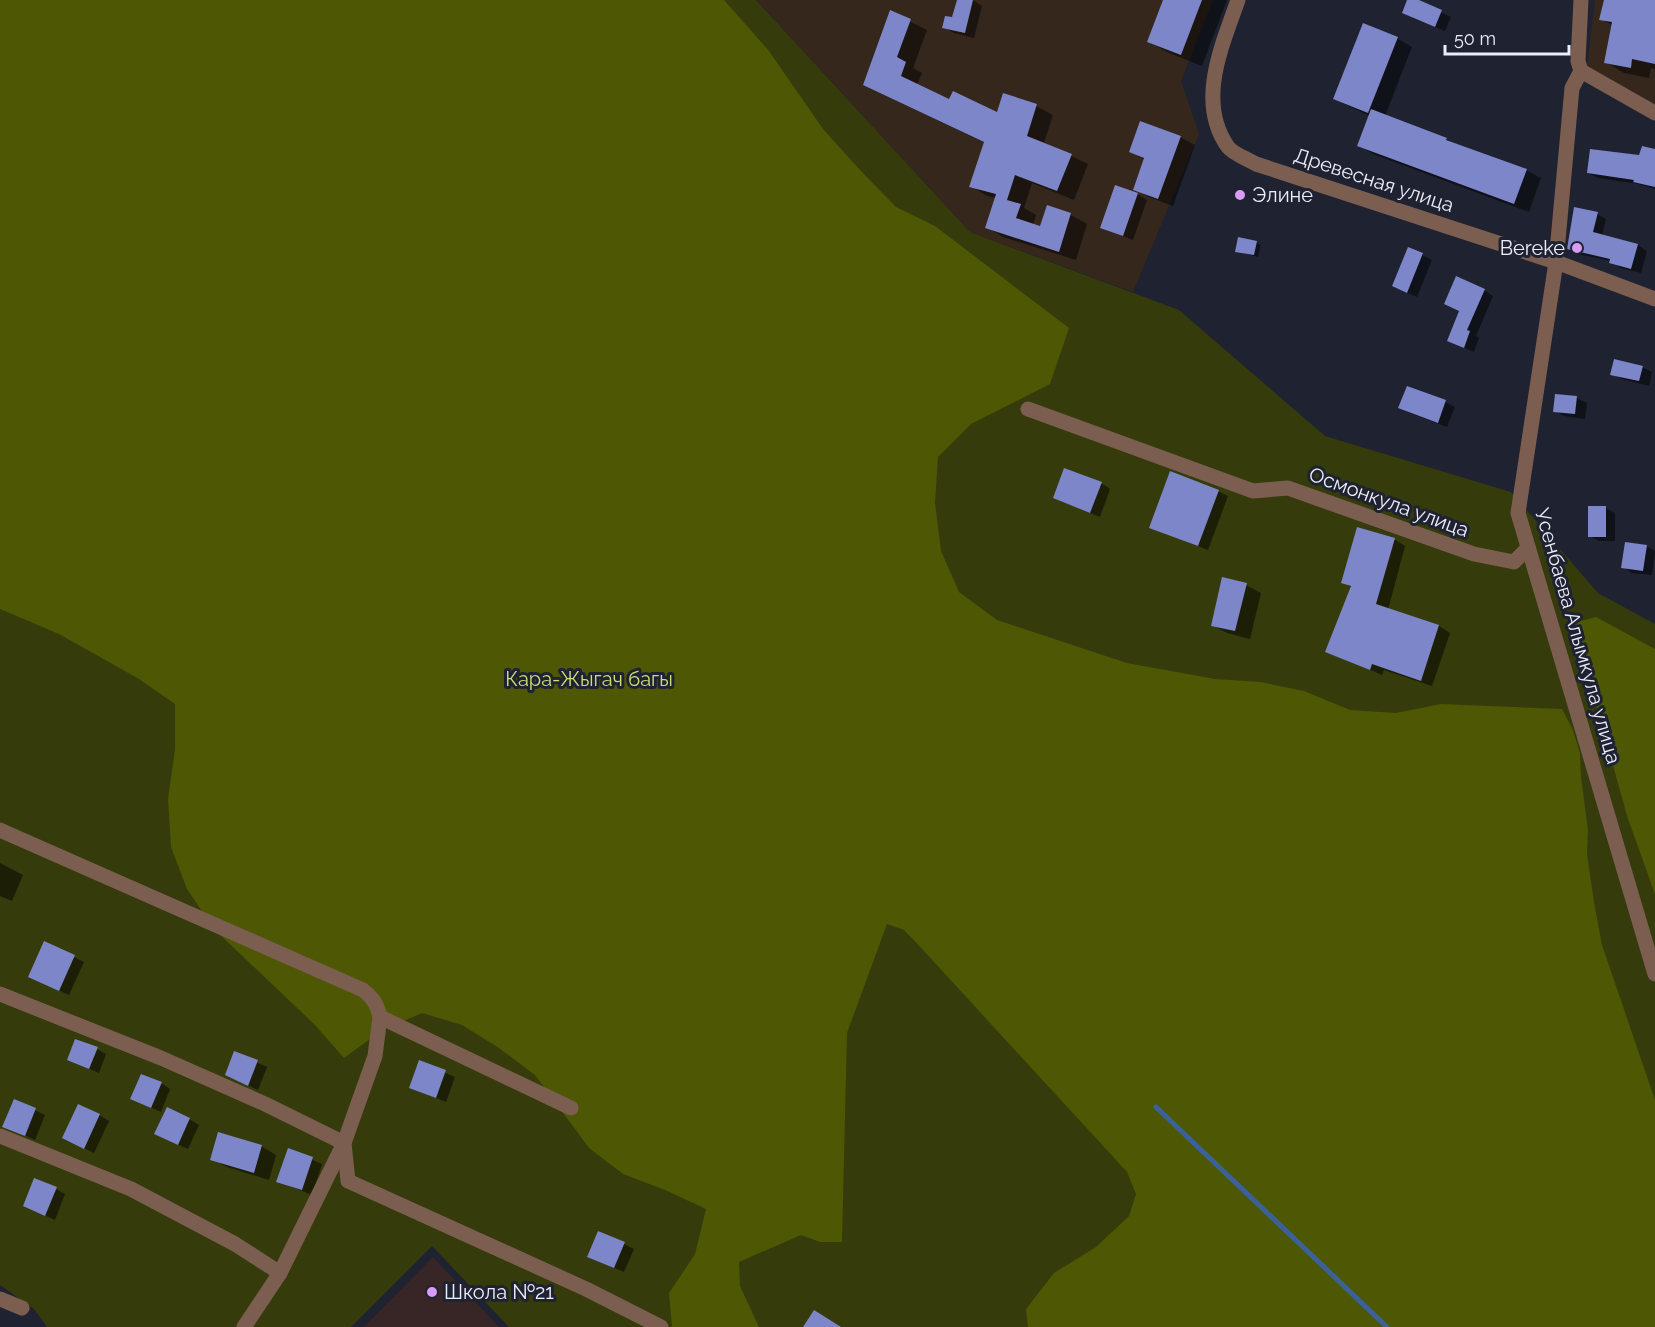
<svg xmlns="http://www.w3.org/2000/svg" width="1655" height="1327" font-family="Raleway,sans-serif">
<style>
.industrial{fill:#35271b}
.education{fill:#382526}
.green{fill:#353b0b}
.forest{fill:#4e5703}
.shadow{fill:#0007}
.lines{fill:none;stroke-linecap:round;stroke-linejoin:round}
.stream{stroke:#3a6298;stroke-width:5}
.building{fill:#7c86c8}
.minor{stroke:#7b5e50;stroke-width:15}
.poi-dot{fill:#da9af7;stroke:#1f2231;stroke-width:2}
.labels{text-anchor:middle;stroke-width:6;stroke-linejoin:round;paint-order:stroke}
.street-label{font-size:20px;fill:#ebeef8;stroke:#1f2231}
.poi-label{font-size:20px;fill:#ebeef8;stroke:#1f2231;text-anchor:start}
.park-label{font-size:20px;fill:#cd7;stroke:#1f2231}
</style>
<rect width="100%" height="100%" fill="#1f2231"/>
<g class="industrial">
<path d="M 756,0 L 1213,0 L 1181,81 L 1199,134 L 1133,292 L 970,232 Z"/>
<path d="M 1595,0 L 1655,0 L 1655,106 L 1587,67 Z"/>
</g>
<path class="education" d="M 433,1257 L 499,1327 L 364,1327 Z"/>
<path class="green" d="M 0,0 L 756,0 L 970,232 L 1179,310 L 1325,436 L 1511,492 L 1598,593 L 1655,624 L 1655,1327 L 509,1327 L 432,1246 L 351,1327 L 47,1327 L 34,1309 L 0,1285 Z"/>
<g class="forest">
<path d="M 0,0 L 724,0 L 769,51 L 823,129 L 860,170 L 896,207 L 935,226 L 1069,328 L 1050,384 L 971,424 L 938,457 L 935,503 L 941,551 L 959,592 L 997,620 L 1127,663 L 1215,679 L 1261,682 L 1304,691 L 1350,710 L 1396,713 L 1441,704 L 1562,709 L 1573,730 L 1580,753 L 1581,777 L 1588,830 L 1587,854 L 1594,902 L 1602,945 L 1655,1100 L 1655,1327 L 1028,1327 L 1026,1309 L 1054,1273 L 1096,1247 L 1129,1216 L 1136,1194 L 1127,1172 L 923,950 L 904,930 L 887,924 L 847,1033 L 842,1242 L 820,1242 L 801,1235 L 739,1262 L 740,1286 L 759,1327 L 672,1327 L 669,1293 L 695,1254 L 706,1209 L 665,1190 L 623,1174 L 589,1148 L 535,1075 L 499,1048 L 462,1025 L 422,1013 L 381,1031 L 344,1058 L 314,1024 L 214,929 L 187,889 L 171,847 L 168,799 L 175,749 L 175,704 L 139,679 L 59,634 L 0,609 Z"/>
<path d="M 1596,617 L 1655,649 L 1655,894 L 1628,819 L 1573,623 Z"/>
</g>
<g class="shadow">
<path d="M 958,0 L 973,0 L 982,6 L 974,38 L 954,33 L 944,27 L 954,19 Z"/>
<path d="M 1165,0 L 1227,0 L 1202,66 L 1169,53 L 1149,42 Z"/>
<path d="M 1409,0 L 1415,0 L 1451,17 L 1445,31 L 1413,18 Z"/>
<path d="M 1606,0 L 1655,0 L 1655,69 L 1651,68 L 1649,78 L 1624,73 L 1606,62 L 1612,25 L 1601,19 Z"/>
<path d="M 890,12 L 927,30 L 913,68 L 922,73 L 917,85 L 950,101 L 997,114 L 1036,106 L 1053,115 L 1044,143 L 1088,164 L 1074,200 L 1032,183 L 1024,208 L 1036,215 L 1033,225 L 1041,228 L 1048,207 L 1071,215 L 1087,224 L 1076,260 L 1003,237 L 987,227 L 996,198 L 987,196 L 971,186 L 985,143 L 864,85 Z"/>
<path d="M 1364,25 L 1398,39 L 1412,47 L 1385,116 L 1446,139 L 1458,146 L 1526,170 L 1541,178 L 1529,212 L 1373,154 L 1359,145 L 1370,116 L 1334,99 Z"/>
<path d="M 1180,137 L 1195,145 L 1173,206 L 1149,197 L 1135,189 L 1145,160 L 1131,151 Z"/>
<path d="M 1655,151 L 1655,189 L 1638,184 L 1598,178 L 1588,173 Z"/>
<path d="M 1137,194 L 1147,200 L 1133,240 L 1102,228 Z"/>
<path d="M 1597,214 L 1606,219 L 1602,236 L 1638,245 L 1647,251 L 1641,273 L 1620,268 L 1611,261 L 1578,254 L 1569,248 Z"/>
<path d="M 1256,243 L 1261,245 L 1258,257 L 1237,251 Z"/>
<path d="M 1409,249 L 1432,260 L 1417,297 L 1403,291 Z"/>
<path d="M 1484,290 L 1493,296 L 1476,336 L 1479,338 L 1474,352 L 1449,341 Z"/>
<path d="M 1642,367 L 1652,372 L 1649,386 L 1622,379 L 1612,374 Z"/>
<path d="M 1557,395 L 1577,398 L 1587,403 L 1585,419 L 1564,416 L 1555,411 Z"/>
<path d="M 1445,402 L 1455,407 L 1447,427 L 1410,413 L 1400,408 Z"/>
<path d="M 1101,483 L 1110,489 L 1100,517 L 1054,498 Z"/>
<path d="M 1218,491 L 1228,496 L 1208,550 L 1151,527 Z"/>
<path d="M 1606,508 L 1615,513 L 1615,541 L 1599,541 L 1590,536 Z"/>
<path d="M 1394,539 L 1405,546 L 1388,610 L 1439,626 L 1450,633 L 1432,686 L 1384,670 L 1382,675 L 1327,651 L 1352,588 L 1343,582 Z"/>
<path d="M 1646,546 L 1655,551 L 1652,575 L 1632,573 L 1623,567 Z"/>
<path d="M 1246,585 L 1261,593 L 1250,639 L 1227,633 L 1212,625 Z"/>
<path d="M 0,863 L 23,875 L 12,901 L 0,896 Z"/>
<path d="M 45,943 L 84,962 L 69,995 L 39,981 Z"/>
<path d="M 97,1049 L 106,1054 L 99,1073 L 69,1060 Z"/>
<path d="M 235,1053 L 267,1067 L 258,1090 L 226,1075 Z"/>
<path d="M 420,1062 L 455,1077 L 446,1102 L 410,1087 Z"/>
<path d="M 161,1083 L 170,1089 L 161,1112 L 132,1099 Z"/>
<path d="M 15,1101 L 45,1115 L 35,1140 L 4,1126 Z"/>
<path d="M 99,1115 L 109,1121 L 94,1153 L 73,1143 Z"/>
<path d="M 189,1119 L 199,1125 L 188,1149 L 166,1139 Z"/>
<path d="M 261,1146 L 276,1155 L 269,1180 L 227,1167 L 212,1159 Z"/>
<path d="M 289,1150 L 322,1164 L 312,1195 L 278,1181 Z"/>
<path d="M 56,1189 L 65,1194 L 55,1220 L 25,1206 Z"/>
<path d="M 624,1244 L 634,1249 L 624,1272 L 598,1261 Z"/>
</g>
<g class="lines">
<path class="stream" d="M 1156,1107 L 1387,1327"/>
</g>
<g class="building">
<path d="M 957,0 L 973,0 L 965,33 L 942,28 L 945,16 L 952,17 Z"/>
<path d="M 1163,0 L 1202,0 L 1181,55 L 1147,42 Z"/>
<path d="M 1407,0 L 1419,0 L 1442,10 L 1435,27 L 1402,13 Z"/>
<path d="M 1604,0 L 1655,0 L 1655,64 L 1632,59 L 1631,68 L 1604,63 L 1612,22 L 1599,20 Z"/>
<path d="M 890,10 L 911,19 L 897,57 L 906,62 L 901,76 L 949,99 L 953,91 L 997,112 L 1003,93 L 1037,104 L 1027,136 L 1072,154 L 1057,191 L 1015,175 L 1007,200 L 1021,204 L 1016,218 L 1040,226 L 1047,205 L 1071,213 L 1059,252 L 985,228 L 996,194 L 969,187 L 984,142 L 863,85 Z"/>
<path d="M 1363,23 L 1398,37 L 1368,113 L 1333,99 Z"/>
<path d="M 1371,109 L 1447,138 L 1446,140 L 1527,169 L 1514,204 L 1357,146 Z"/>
<path d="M 1140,121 L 1181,136 L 1158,199 L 1133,190 L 1144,158 L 1129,152 Z"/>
<path d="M 1642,146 L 1655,149 L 1655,187 L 1633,182 L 1634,180 L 1587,173 L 1590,149 L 1639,155 Z"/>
<path d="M 1115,185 L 1138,193 L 1123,236 L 1100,228 Z"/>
<path d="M 1574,207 L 1598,212 L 1593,232 L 1638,244 L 1631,269 L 1609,263 L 1610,259 L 1567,249 Z"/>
<path d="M 1238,237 L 1257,241 L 1254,255 L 1235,252 Z"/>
<path d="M 1408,247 L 1423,253 L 1407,293 L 1392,286 Z"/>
<path d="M 1456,276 L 1485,289 L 1467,330 L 1470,331 L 1464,348 L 1447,341 L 1459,311 L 1444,304 Z"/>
<path d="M 1614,359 L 1643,366 L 1639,381 L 1610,375 Z"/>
<path d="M 1407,386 L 1446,400 L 1438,423 L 1398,408 Z"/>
<path d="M 1555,394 L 1577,396 L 1575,414 L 1553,412 Z"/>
<path d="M 1064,468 L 1102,482 L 1090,513 L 1053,498 Z"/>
<path d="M 1170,471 L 1219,490 L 1198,546 L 1149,528 Z"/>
<rect x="1588" y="506" width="18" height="31"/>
<path d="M 1357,527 L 1395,538 L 1376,604 L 1439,625 L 1421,681 L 1372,664 L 1370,670 L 1325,652 L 1351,586 L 1341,583 Z"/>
<path d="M 1625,542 L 1647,545 L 1643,571 L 1621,568 Z"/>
<path d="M 1222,577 L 1247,583 L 1235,631 L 1211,626 Z"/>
<path d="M 44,941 L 75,955 L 59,991 L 28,977 Z"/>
<path d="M 75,1039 L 98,1047 L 89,1069 L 67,1060 Z"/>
<path d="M 234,1051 L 258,1060 L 248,1086 L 225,1075 Z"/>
<path d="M 419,1060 L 446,1070 L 436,1098 L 409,1088 Z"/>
<path d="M 141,1074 L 162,1082 L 151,1108 L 130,1099 Z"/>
<path d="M 14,1099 L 36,1108 L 25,1136 L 2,1127 Z"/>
<path d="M 78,1104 L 100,1114 L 84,1149 L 62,1138 Z"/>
<path d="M 167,1107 L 190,1118 L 178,1145 L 154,1134 Z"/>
<path d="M 218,1132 L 262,1145 L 254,1173 L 210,1160 Z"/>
<path d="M 288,1148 L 313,1157 L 302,1190 L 276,1182 Z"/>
<path d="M 34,1178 L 57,1187 L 45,1216 L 23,1206 Z"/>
<path d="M 598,1231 L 625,1242 L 614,1268 L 587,1257 Z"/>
<path d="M 814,1310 L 841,1327 L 803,1327 Z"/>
</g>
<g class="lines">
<g class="minor">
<path d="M 1238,0 C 1222,46 1196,102 1228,147 C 1233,154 1248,159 1256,164 L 1556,262 L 1655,299"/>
<path d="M 1581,0 L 1578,61 L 1581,71"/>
<path d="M 1655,113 L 1581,71 L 1572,88 L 1556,262 L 1518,513 L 1655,974"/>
<path d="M 1028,409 L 1253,491 L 1288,488 L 1474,554 L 1514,562 L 1528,548"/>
<path d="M 0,830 L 363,990 C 373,998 377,1004 380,1017 L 571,1108"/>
<path d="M 0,994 L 161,1058 L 265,1104 L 344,1143 L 280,1273"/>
<path d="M 380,1017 L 375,1056 L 344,1143 L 348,1181 L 586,1289 L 661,1327"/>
<path d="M 0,1136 L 131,1189 L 235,1244 L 280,1273 L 244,1327"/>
<path d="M 0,1299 L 22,1308"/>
</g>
</g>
<g class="poi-dot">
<circle cx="1240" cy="195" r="6"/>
<circle cx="1577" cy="248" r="6"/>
<circle cx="432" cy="1292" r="6"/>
</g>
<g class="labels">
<g class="street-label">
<text transform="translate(1374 180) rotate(18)" y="7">Древесная улица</text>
<text transform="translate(1389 502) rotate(20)" y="7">Осмонкула улица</text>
<text transform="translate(1578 636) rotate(74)" y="7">Усенбаева Алымкула улица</text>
</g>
<g class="poi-label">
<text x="1252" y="202">Элине</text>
<text x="1565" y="255" text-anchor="end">Bereke</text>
<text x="444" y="1299">Школа №21</text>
</g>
<g class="park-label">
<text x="589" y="686">Кара-Жыгач багы</text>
</g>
</g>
<path d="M1445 45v9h124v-9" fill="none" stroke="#ebeef8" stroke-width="3"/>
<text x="1454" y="45" font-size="18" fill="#ebeef8" stroke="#1f2231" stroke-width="4.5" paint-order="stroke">50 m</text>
</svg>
